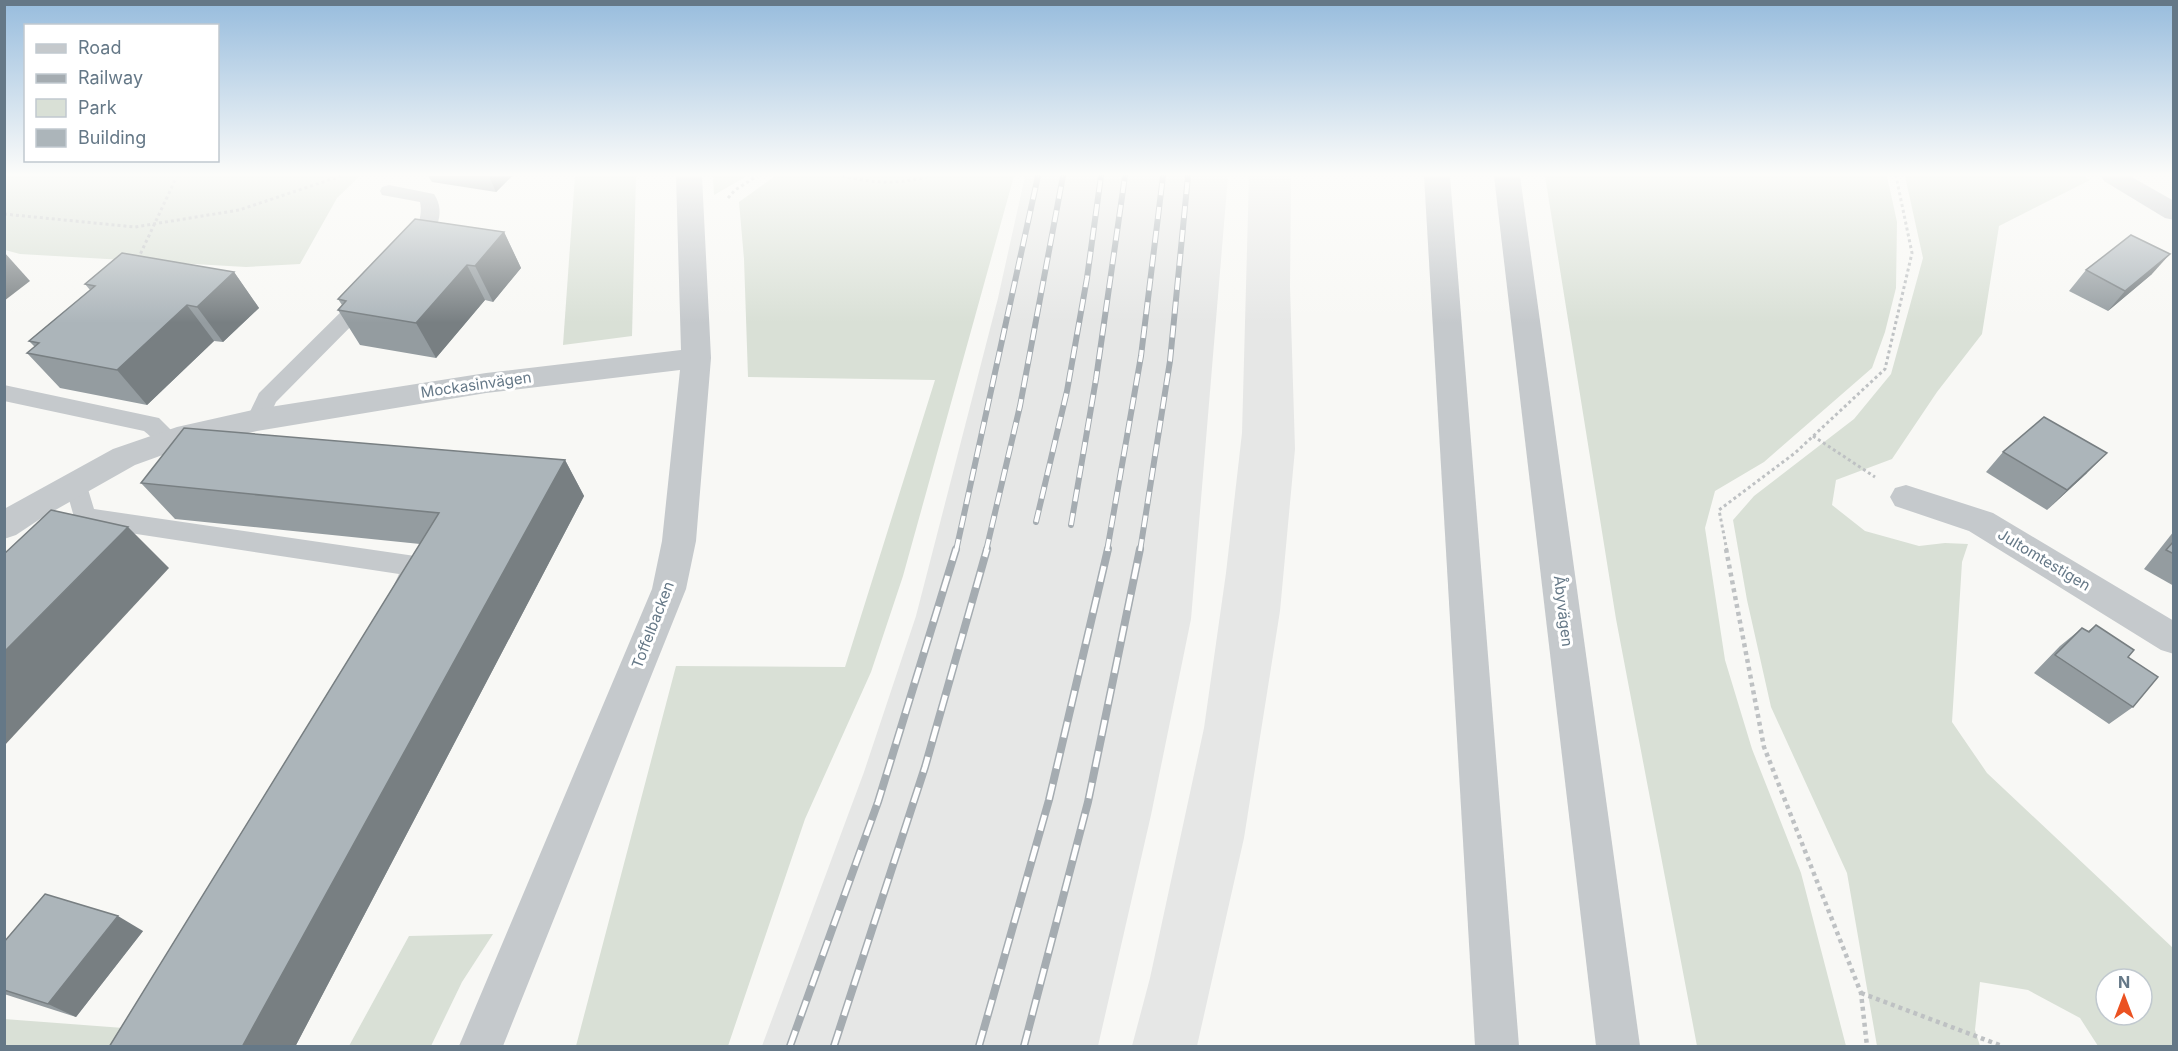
<svg xmlns="http://www.w3.org/2000/svg" width="2178" height="1051" font-family="Inter,sans-serif">
<style>
.built{fill:#e6e7e6}
.green{fill:#d9e0d6;fill-rule:evenodd}
.lines{fill:none;stroke-linecap:round;stroke-linejoin:round}
.path-far1{stroke:#bec1c3;stroke-width:3;stroke-dasharray:3 3;stroke-linecap:butt}
.path{stroke:#bec1c3;stroke-width:4.5;stroke-dasharray:4 4;stroke-linecap:butt}
.service{fill:#c5c9cc;fill-rule:evenodd}
.minor{fill:#c5c9cc;fill-rule:evenodd}
.tertiary{fill:#c5c9cc;fill-rule:evenodd}
.rail-far1-casing{stroke:#a5acb1;stroke-width:6}
.rail-casing{stroke:#a5acb1;stroke-width:8}
.rail-far1{stroke:#fff;stroke-width:4;stroke-dasharray:12;stroke-linecap:butt}
.rail{stroke:#fff;stroke-width:5;stroke-dasharray:16;stroke-linecap:butt}
.wall{fill:#949ca0}
.shaded-wall{fill:#787f82}
.building{fill:#acb5ba;stroke:#787f82;stroke-width:1.5}
.labels{text-anchor:middle;stroke-width:6;stroke-linejoin:round;paint-order:stroke}
.street-label{font-size:15px;fill:#657887;stroke:#fff}
</style>
<rect width="100%" height="100%" fill="#f8f8f5"/>
<g class="built">
<path d="M 1025,176 L 1228,176 L 1191,619 L 1151,815 L 1098,1046 L 762,1046 L 864,772 L 916,616 L 998,298 Z"/>
<path d="M 1249,176 L 1291,176 L 1290,287 L 1295,449 L 1280,611 L 1244,838 L 1197,1046 L 1132,1046 L 1150,978 L 1204,728 L 1226,573 L 1242,433 Z"/>
</g>
<g class="green">
<path d="M 5,176 L 360,176 L 337,198 L 300,264 L 246,267 L 20,254 L 5,250 Z"/>
<path d="M 575,176 L 636,176 L 632,336 L 563,345 Z"/>
<path d="M 713,176 L 747,176 L 714,195 Z"/>
<path d="M 775,176 L 1014,176 L 903,576 L 871,672 L 805,819 L 728,1046 L 576,1046 L 676,666 L 845,667 L 935,380 L 748,377 L 744,259 L 739,202 Z"/>
<path d="M 1545,176 L 1887,176 L 1897,222 L 1896,288 L 1885,332 L 1872,368 L 1764,462 L 1715,491 L 1705,528 L 1725,660 L 1752,749 L 1801,873 L 1846,1046 L 1697,1046 L 1616,619 Z"/>
<path d="M 1905,176 L 2083,176 L 2090,180 L 1999,226 L 1982,334 L 1937,392 L 1892,459 L 1836,480 L 1832,505 L 1865,531 L 1919,546 L 1945,543 L 1968,544 L 1962,562 L 1952,722 L 1987,773 L 2173,948 L 2173,1046 L 2098,1046 L 2080,1018 L 2028,990 L 1980,982 L 1975,1030 L 1980,1046 L 1877,1046 L 1847,873 L 1771,707 L 1747,600 L 1733,520 L 1754,496 L 1854,419 L 1891,374 L 1923,258 ZM 2106,979 L 2142,979 L 2142,1015 L 2106,1015 Z"/>
<path d="M 493,934 L 462,982 L 431,1046 L 349,1046 L 409,936 Z"/>
<path d="M 4,1019 L 150,1030 L 141,1046 L 5,1046 Z"/>
</g>
<g class="lines">
<g class="path-far1">
<path d="M 842,176 C 872,183 899,185 929,176"/>
<path d="M 728,198 L 735,190 L 757,176"/>
<path d="M 4,214 L 135,227 L 239,210 L 341,176"/>
<path d="M 138,259 L 177,176"/>
<path d="M 1813,436 L 1875,477"/>
<path d="M 1727,551 L 1719,510 L 1795,453 L 1885,369 L 1912,253 L 1896,176"/>
</g>
<g class="path">
<path d="M 1726,549 L 1764,747 L 1861,993 L 1867,1046"/>
<path d="M 1861,993 L 2002,1046"/>
</g>
<g class="service">
<path d="M 389,185 L 434,194 C 448,215 433,235 421,253 L 407,253 L 404,249 C 413,235 424,220 420,202 L 382,195 L 380,191 L 382,187 Z"/>
<path d="M 367,291 L 374,293 L 377,298 L 374,303 L 276,402 L 265,426 L 257,428 L 249,426 L 246,420 L 259,393 L 360,293 Z"/>
<path d="M 4,385 L 159,418 L 181,440 L 178,446 C 163,450 155,440 144,431 L 4,401 Z"/>
<path d="M 76,473 L 84,476 L 94,509 L 415,556 L 424,559 L 427,566 L 415,594 L 406,597 L 397,594 L 393,587 L 399,574 L 84,526 L 76,524 L 64,482 L 68,476 Z"/>
</g>
<g class="minor">
<path d="M 676,176 L 702,176 L 711,358 L 696,541 L 686,589 L 503,1046 L 459,1046 L 652,589 L 662,541 L 680,370 L 486,393 L 257,431 L 182,448 L 135,465 L 43,517 L 16,535 L 4,539 L 4,509 L 113,449 L 177,427 L 257,409 L 486,373 L 681,350 Z"/>
<path d="M 2101,176 L 2130,176 L 2174,201 L 2174,220 L 2165,218 L 2104,181 Z"/>
<path d="M 1906,485 L 1993,513 L 2174,621 L 2174,654 L 2161,650 L 1969,531 L 1895,506 L 1890,497 L 1895,488 Z"/>
</g>
<g class="tertiary">
<path d="M 1424,176 L 1450,176 L 1519,1046 L 1475,1046 Z"/>
<path d="M 1494,176 L 1520,176 L 1640,1046 L 1596,1046 Z"/>
</g>
<g class="rail-far1-casing">
<g id="rail-far1">
<path d="M 1036,522 L 1067,391 L 1087,278 L 1101,176"/>
<path d="M 1071,525 L 1096,379 L 1125,176"/>
<path d="M 956,551 L 1038,176"/>
<path d="M 986,551 L 1020,406 L 1063,176"/>
<path d="M 1107,551 L 1141,356 L 1163,176"/>
<path d="M 1140,551 L 1170,361 L 1188,176"/>
</g>
</g>
<g class="rail-casing">
<g id="rail">
<path d="M 790,1046 L 878,802 L 956,549"/>
<path d="M 834,1046 L 925,767 L 987,549"/>
<path d="M 979,1046 L 1049,800 L 1108,549"/>
<path d="M 1024,1046 L 1088,802 L 1140,549"/>
</g>
</g>
<use href="#rail-far1" class="rail-far1"/>
<use href="#rail" class="rail"/>
</g>
<g class="wall">
<path d="M 428,176 L 512,176 L 496,192 L 432,182 Z"/>
<path d="M 504,232 L 521,268 L 493,302 L 485,300 L 436,358 L 360,345 L 338,310 L 342,305 L 338,299 Z"/>
<path d="M 2086,270 L 2152,274 L 2108,311 L 2069,291 Z"/>
<path d="M 234,272 L 259,308 L 223,342 L 214,341 L 147,405 L 60,388 L 27,353 L 35,347 L 29,341 L 90,290 L 85,284 Z"/>
<path d="M 2003,452 L 2087,473 L 2047,510 L 1986,472 Z"/>
<path d="M 565,460 L 584,496 L 295,1047 L 109,1047 L 420,544 L 175,519 L 141,483 Z"/>
<path d="M 2174,531 L 2174,586 L 2144,569 Z"/>
<path d="M 2096,625 L 2128,657 L 2133,707 L 2109,724 L 2034,673 L 2060,646 L 2082,628 L 2088,631 Z"/>
<path d="M 143,931 L 76,1017 L 4,994 L 4,942 Z"/>
</g>
<g class="shaded-wall">
<path d="M 489,176 L 512,176 L 496,192 Z"/>
<path d="M 504,232 L 521,268 L 493,302 L 475,266 Z"/>
<path d="M 4,252 L 30,281 L 4,301 Z"/>
<path d="M 2170,254 L 2152,274 L 2108,311 L 2125,291 Z"/>
<path d="M 467,265 L 485,300 L 436,358 L 416,323 Z"/>
<path d="M 234,272 L 259,308 L 223,342 L 197,307 Z"/>
<path d="M 187,305 L 214,341 L 147,405 L 117,370 Z"/>
<path d="M 2107,453 L 2087,473 L 2047,510 L 2067,490 Z"/>
<path d="M 565,460 L 584,496 L 295,1047 L 242,1047 Z"/>
<path d="M 128,527 L 169,568 L 4,746 L 4,652 Z"/>
<path d="M 118,916 L 143,931 L 76,1017 L 48,1004 Z"/>
</g>
<g class="building">
<path d="M 415,219 L 504,232 L 475,266 L 467,265 L 416,323 L 338,310 L 346,301 L 338,299 Z"/>
<path d="M 2131,235 L 2170,254 L 2125,291 L 2086,270 Z"/>
<path d="M 122,253 L 234,272 L 197,307 L 187,305 L 117,370 L 27,353 L 39,343 L 29,341 L 95,286 L 85,284 Z"/>
<path d="M 2044,417 L 2107,453 L 2067,490 L 2003,452 Z"/>
<path d="M 184,428 L 565,460 L 242,1047 L 109,1047 L 439,513 L 141,483 Z"/>
<path d="M 51,510 L 128,527 L 4,652 L 4,554 Z"/>
<path d="M 2174,541 L 2174,554 L 2166,550 Z"/>
<path d="M 2096,625 L 2134,650 L 2128,657 L 2158,677 L 2133,707 L 2055,655 L 2082,628 L 2089,632 Z"/>
<path d="M 45,894 L 118,916 L 48,1004 L 4,990 L 4,942 Z"/>
</g>
<linearGradient id="sky" x2="0" y2="1"><stop stop-color="#97bcdd"/><stop offset="0.54" stop-color="#fcfcfa"/><stop offset="1" stop-color="#fcfcfa" stop-opacity="0"/></linearGradient>
<rect width="2178" height="323" fill="url(#sky)"/>
<g class="labels">
<g class="street-label">
<text transform="translate(476 385) rotate(-8)" y="5">Mockasinvägen</text>
<text transform="translate(2044 560) rotate(31)" y="5">Jultomtestigen</text>
<text transform="translate(1563 611) rotate(83)" y="5">Åbyvägen</text>
<text transform="translate(653 625) rotate(-69)" y="5">Toffelbacken</text>
</g>
</g>
<rect width="2178" height="1051" fill="none" stroke="#657887" stroke-width="12"/>
<rect x="24" y="24" width="195" height="138" fill="#ffffff" stroke="#c1c9cf" stroke-width="1.5"/>
<rect x="36" y="44" width="30" height="9" fill="#c5c9cc" stroke="#c1c9cf" stroke-width="1.5"/>
<text x="78" y="54" font-size="18" fill="#657887">Road</text>
<rect x="36" y="74" width="30" height="9" fill="#a5acb1" stroke="#c1c9cf" stroke-width="1.5"/>
<text x="78" y="84" font-size="18" fill="#657887">Railway</text>
<rect x="36" y="99" width="30" height="18" fill="#d9e0d6" stroke="#c1c9cf" stroke-width="1.5"/>
<text x="78" y="114" font-size="18" fill="#657887">Park</text>
<rect x="36" y="129" width="30" height="18" fill="#acb5ba" stroke="#c1c9cf" stroke-width="1.5"/>
<text x="78" y="144" font-size="18" fill="#657887">Building</text>
<g transform="translate(2124 997)"><circle r="28" fill="#ffffff" stroke="#c1c9cf" stroke-width="1.5"/>
<path d="M0-4.5L10 22L0 15L-10 22Z" fill="#eb5222"/>
<text y="-9" font-size="16" font-weight="bold" text-anchor="middle" fill="#657887">N</text>
</g>
</svg>
